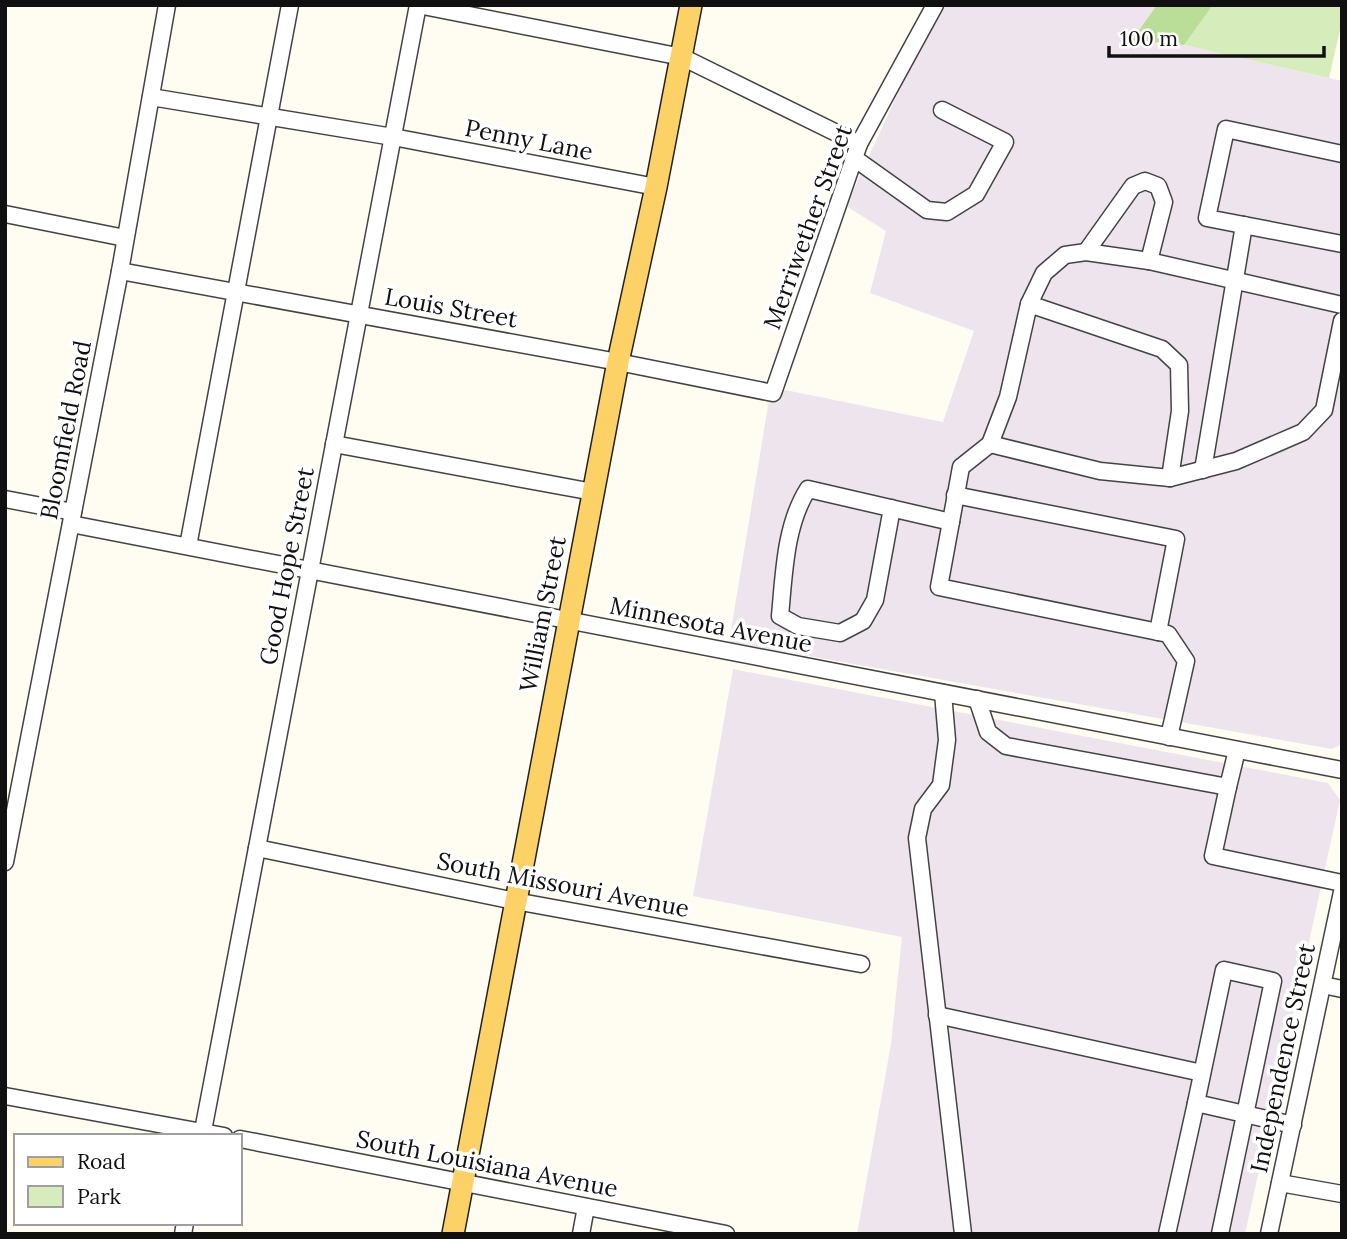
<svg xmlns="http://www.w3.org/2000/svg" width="1347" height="1239" font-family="Lora,serif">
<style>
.industrial{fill:#ede4ee}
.green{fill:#d6ecba}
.forest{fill:#badd98}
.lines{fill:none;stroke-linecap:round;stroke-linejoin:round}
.minor-casing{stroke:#434343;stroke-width:19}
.major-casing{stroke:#212121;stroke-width:24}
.minor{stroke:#fff;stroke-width:16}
.major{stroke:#fcd165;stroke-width:21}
.labels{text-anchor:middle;stroke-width:7;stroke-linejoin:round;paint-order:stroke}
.street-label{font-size:24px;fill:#101010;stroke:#fff}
</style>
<rect width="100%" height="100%" fill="#fffcf2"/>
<g class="industrial">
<path d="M 943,5 L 1157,5 L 1133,40 L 1184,45 L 1342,81 L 1342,744 L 1332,749 L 729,642 L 769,400 L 785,390 L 943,422 L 974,331 L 870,293 L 886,231 L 846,206 L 898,93 Z"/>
<path d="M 733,669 L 1328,783 L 1340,800 L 1245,1234 L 857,1234 L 891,1044 L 902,937 L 693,896 Z"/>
</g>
<path class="green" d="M 1213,5 L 1342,5 L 1342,21 L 1329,78 L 1184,45 Z"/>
<path class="forest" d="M 1157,5 L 1213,5 L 1184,45 L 1132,40 Z"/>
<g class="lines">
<g class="minor-casing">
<g id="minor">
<path d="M 418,5 L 682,57 L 859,144"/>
<path d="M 151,97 L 393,137 L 656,187"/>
<path d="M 1342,154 L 1226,129 L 1207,218 L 1342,244"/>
<path d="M 854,158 L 927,210 L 947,212 L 976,194 L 1005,142 L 942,110"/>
<path d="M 5,214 L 125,238"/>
<path d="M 1086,252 L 1133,186 L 1145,181 L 1158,186 L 1164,202 L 1149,261"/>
<path d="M 120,271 L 618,362 L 773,393 L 859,144 L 935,5"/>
<path d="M 1029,304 L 1162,349 L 1179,365 L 1180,411 L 1170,478"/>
<path d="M 1342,305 L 1149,261 L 1086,252 L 1065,255 L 1044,273 L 1029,304 L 1008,397 L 990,444 L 1100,471 L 1170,478 L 1236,461 L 1303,432 L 1324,410 L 1342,321"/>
<path d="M 334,444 L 593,492"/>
<path d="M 990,444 L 961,467 L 939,587 L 1168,634 L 1186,661 L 1169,737"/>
<path d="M 1203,470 L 1244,225"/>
<path d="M 955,495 L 1176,539 L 1158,632"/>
<path d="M 5,499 L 73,512"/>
<path d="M 892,508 L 875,600 L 863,621 L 840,633 L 798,626 L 780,616 C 784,574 785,525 808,489 L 951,522"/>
<path d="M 71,524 L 1342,770"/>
<path d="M 188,546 L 290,5"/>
<path d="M 943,693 L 947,740 L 941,785 L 923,809 L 917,838 L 963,1234"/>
<path d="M 977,699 L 988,732 L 1006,746 L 1228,787 L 1237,750"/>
<path d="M 1228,787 L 1213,856 L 1342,883"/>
<path d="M 257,848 L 515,901 L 861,964"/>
<path d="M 5,862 L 120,271 L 167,5"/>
<path d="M 1323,985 L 1342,989"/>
<path d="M 937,1015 L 1202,1073"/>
<path d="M 5,1096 L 224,1136"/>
<path d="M 1196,1103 L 1224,970 L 1273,981 L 1220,1234"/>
<path d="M 202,1136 L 418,5"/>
<path d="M 240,1139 L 726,1234"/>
<path d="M 1280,1183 L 1342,1194"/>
<path d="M 183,1234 L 185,1223"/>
<path d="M 581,1234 L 586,1207"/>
<path d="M 1167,1234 L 1196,1103 L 1293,1125"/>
<path d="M 1269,1234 L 1342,892"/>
</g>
</g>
<g class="major-casing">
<path id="major" d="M 453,1234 L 618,362 L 656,187 L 691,5"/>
</g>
<use href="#minor" class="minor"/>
<use href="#major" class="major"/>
</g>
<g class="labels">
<g class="street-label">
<text transform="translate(529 140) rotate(11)" y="8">Penny Lane</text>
<text transform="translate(808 227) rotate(-70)" y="8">Merriwether Street</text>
<text transform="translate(451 308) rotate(10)" y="8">Louis Street</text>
<text transform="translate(66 430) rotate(-79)" y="8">Bloomfield Road</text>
<text transform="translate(287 566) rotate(-79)" y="8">Good Hope Street</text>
<text transform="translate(543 614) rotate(-79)" y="8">William Street</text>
<text transform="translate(711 625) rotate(11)" y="8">Minnesota Avenue</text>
<text transform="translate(563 885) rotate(11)" y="8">South Missouri Avenue</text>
<text transform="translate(1283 1058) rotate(-78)" y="8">Independence Street</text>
<text transform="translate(487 1164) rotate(11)" y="8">South Louisiana Avenue</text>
</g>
</g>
<rect width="1347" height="1239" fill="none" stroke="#101010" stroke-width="14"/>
<rect x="14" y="1134" width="228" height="91" fill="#ffffff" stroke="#9f9f9f" stroke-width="2"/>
<rect x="28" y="1157" width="35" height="10" fill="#fcd165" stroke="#9f9f9f" stroke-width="2"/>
<text x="77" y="1169" font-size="21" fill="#101010">Road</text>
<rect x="28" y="1186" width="35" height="21" fill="#d6ecba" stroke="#9f9f9f" stroke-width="2"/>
<text x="77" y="1204" font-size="21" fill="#101010">Park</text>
<path d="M1109 46v10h215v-10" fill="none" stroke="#101010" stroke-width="3.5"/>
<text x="1120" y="46" font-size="21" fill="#101010" stroke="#ffffff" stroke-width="5" paint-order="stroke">100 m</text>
</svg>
